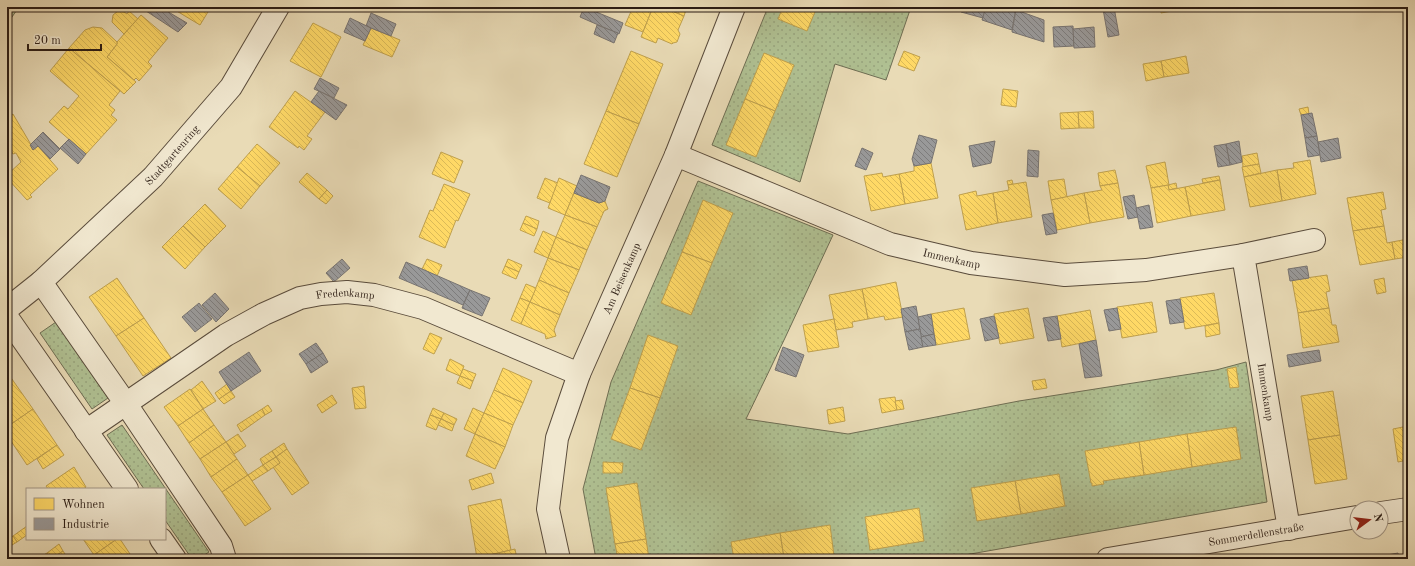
<svg xmlns="http://www.w3.org/2000/svg" width="1415" height="566" font-family="'Old Standard TT',serif">
<style>
.grass{fill:url(#grass-dots);stroke:#6e6e54}
.park{fill:url(#park-tufts);stroke:#6e6e54}
.homes{fill:url(#homes-back-hatch);stroke:#bfa04d}
.industry{fill:url(#industry-back-hatch);stroke:#787471}
.lines{fill:none;stroke-linecap:round;stroke-linejoin:round}
.minor-casing{stroke:#5a4c3c;stroke-width:24}
.minor{stroke:#f1e8d0;stroke-width:22}
.labels{text-anchor:middle;stroke-width:4;stroke-linejoin:round;paint-order:stroke}
.street-label{font-size:11px;fill:#2b1c14;stroke:#f1e8d0}
</style>
<defs>
<pattern id="grass-dots" width="8" height="8" patternUnits="userSpaceOnUse"><rect width="8" height="8" fill="#b0c193"/><path d="M2 2h.1M6 6h.1" fill="none" stroke="#98a57e" stroke-width="1.8" stroke-linecap="round"/></pattern>
<pattern id="park-tufts" width="24" height="20" patternUnits="userSpaceOnUse"><rect width="24" height="20" fill="#b0c193"/><path d="M3 7l-1-3M5 7V3M7 7l1-3M15 17l-1-3M17 17v-4M19 17l1-3" fill="none" stroke="#98a57e"/></pattern>
<pattern id="homes-back-hatch" width="6" height="6" patternUnits="userSpaceOnUse"><rect width="6" height="6" fill="#ffd966"/><path d="M-1 5l2 2M0 0l6 6M5-1l2 2" fill="none" stroke="#dbba58"/></pattern>
<pattern id="industry-back-hatch" width="6" height="6" patternUnits="userSpaceOnUse"><rect width="6" height="6" fill="#999"/><path d="M-1 5l2 2M0 0l6 6M5-1l2 2" fill="none" stroke="#7d7c7c"/></pattern>
</defs>
<rect width="100%" height="100%" fill="#e9dbb6"/>
<filter id="stains"><feTurbulence type="fractalNoise" baseFrequency=".005" numOctaves="4"/><feColorMatrix values="0 0 0 0 .2 0 0 0 0 .09 0 0 0 0 .02 0 0 0 .5 -.17"/></filter>
<radialGradient id="worn" r=".72"><stop offset=".6" stop-color="#630" stop-opacity="0"/><stop offset="1" stop-color="#630" stop-opacity=".3"/></radialGradient>
<g class="grass">
<path d="M 768,7 L 911,7 L 886,80 L 835,64 L 800,182 L 712,145 Z"/>
<path d="M 698,181 L 833,235 L 785,338 L 746,419 L 848,434 L 1019,401 L 1216,370 L 1246,362 L 1267,502 L 942,559 L 596,559 L 583,489 L 611,382 Z"/>
<path d="M 56,322 L 108,398 L 92,409 L 40,333 Z"/>
<path d="M 122,425 L 209,552 L 198,559 L 192,559 L 165,520 L 165,489 L 144,489 L 107,435 Z"/>
</g>
<path class="park" d="M 7,7 L 19,7 L 7,24 Z"/>
<g class="homes">
<path d="M 170,7 L 211,7 L 200,25 Z"/>
<path d="M 633,7 L 653,7 L 643,32 L 625,25 Z"/>
<path d="M 653,7 L 663,7 L 684,16 L 678,30 L 680,34 L 677,42 L 673,43 L 672,44 L 658,38 L 656,43 L 641,37 Z"/>
<path d="M 663,7 L 687,7 L 684,16 Z"/>
<path d="M 783,7 L 817,7 L 807,31 L 778,19 Z"/>
<path d="M 1147,7 L 1177,7 L 1177,10 L 1161,13 L 1161,9 L 1148,11 Z"/>
<path d="M 1177,7 L 1193,7 L 1177,10 Z"/>
<path d="M 118,11 L 124,12 L 127,14 L 129,11 L 138,19 L 124,34 L 112,22 L 113,15 Z"/>
<path d="M 141,15 L 168,38 L 148,62 L 152,66 L 139,81 L 136,78 L 134,80 L 107,57 L 117,44 L 117,42 Z"/>
<path d="M 313,23 L 341,37 L 321,77 L 290,61 Z"/>
<path d="M 93,27 L 102,28 L 117,42 L 117,44 L 107,57 L 136,82 L 124,94 L 69,48 L 85,30 Z"/>
<path d="M 371,28 L 400,40 L 392,57 L 363,45 Z"/>
<path d="M 69,48 L 120,91 L 109,105 L 115,110 L 111,115 L 117,120 L 86,154 L 49,122 L 64,106 L 68,109 L 79,96 L 50,71 Z"/>
<path d="M 631,51 L 663,64 L 639,124 L 606,111 Z"/>
<path d="M 904,51 L 920,57 L 914,71 L 898,65 Z"/>
<path d="M 764,53 L 794,65 L 775,111 L 745,99 Z"/>
<path d="M 1186,56 L 1189,73 L 1164,77 L 1161,61 Z"/>
<path d="M 1161,61 L 1164,77 L 1146,81 L 1143,64 Z"/>
<path d="M 1003,89 L 1018,91 L 1016,107 L 1001,105 Z"/>
<path d="M 295,91 L 325,112 L 307,136 L 312,139 L 304,150 L 299,146 L 298,148 L 269,127 Z"/>
<path d="M 745,99 L 775,111 L 756,157 L 726,145 Z"/>
<path d="M 1308,107 L 1309,114 L 1301,115 L 1299,109 Z"/>
<path d="M 606,111 L 639,124 L 617,177 L 584,164 Z"/>
<path d="M 1093,111 L 1094,128 L 1079,128 L 1078,112 Z"/>
<path d="M 1078,112 L 1079,128 L 1061,129 L 1060,113 Z"/>
<path d="M 13,114 L 30,143 L 33,150 L 38,146 L 58,169 L 30,195 L 32,197 L 27,200 L 7,178 L 7,175 L 21,162 L 16,153 L 13,154 L 7,143 L 7,118 Z"/>
<path d="M 257,144 L 280,163 L 260,186 L 237,167 Z"/>
<path d="M 441,152 L 463,161 L 454,183 L 432,174 Z"/>
<path d="M 1257,153 L 1259,164 L 1243,167 L 1242,156 Z"/>
<path d="M 1310,160 L 1316,194 L 1282,201 L 1277,170 L 1294,168 L 1293,163 Z"/>
<path d="M 1165,162 L 1169,185 L 1151,188 L 1146,166 Z"/>
<path d="M 931,163 L 938,198 L 905,204 L 899,174 L 914,171 L 914,166 Z"/>
<path d="M 1259,164 L 1261,173 L 1244,177 L 1242,167 Z"/>
<path d="M 237,167 L 260,186 L 241,209 L 218,189 Z"/>
<path d="M 1115,170 L 1118,183 L 1100,186 L 1098,173 Z"/>
<path d="M 1277,170 L 1282,201 L 1250,207 L 1244,177 Z"/>
<path d="M 307,173 L 327,190 L 319,199 L 299,182 Z"/>
<path d="M 882,173 L 883,177 L 899,174 L 905,204 L 871,211 L 864,176 Z"/>
<path d="M 1219,176 L 1220,180 L 1203,183 L 1202,179 Z"/>
<path d="M 545,178 L 558,183 L 550,203 L 537,198 Z"/>
<path d="M 559,178 L 577,186 L 565,215 L 548,208 Z"/>
<path d="M 1064,179 L 1067,197 L 1051,200 L 1048,181 Z"/>
<path d="M 1012,180 L 1013,184 L 1008,185 L 1007,181 Z"/>
<path d="M 1220,180 L 1225,210 L 1191,216 L 1185,187 Z"/>
<path d="M 1026,182 L 1032,217 L 998,223 L 993,193 L 1009,190 L 1008,185 Z"/>
<path d="M 1118,183 L 1124,217 L 1090,223 L 1084,193 L 1102,190 L 1100,186 Z"/>
<path d="M 1176,183 L 1177,188 L 1169,190 L 1168,185 Z"/>
<path d="M 444,184 L 470,194 L 458,221 L 456,220 L 445,248 L 419,237 L 430,210 L 433,211 Z"/>
<path d="M 1168,185 L 1169,190 L 1185,187 L 1191,216 L 1157,223 L 1151,188 Z"/>
<path d="M 327,190 L 333,196 L 326,204 L 319,199 Z"/>
<path d="M 976,191 L 977,196 L 993,193 L 998,223 L 966,230 L 959,195 Z"/>
<path d="M 1383,192 L 1386,209 L 1381,210 L 1384,226 L 1353,231 L 1347,198 Z"/>
<path d="M 574,193 L 599,203 L 605,201 L 608,209 L 604,211 L 597,227 L 565,215 Z"/>
<path d="M 1084,193 L 1090,223 L 1057,230 L 1051,200 Z"/>
<path d="M 703,200 L 733,213 L 712,263 L 682,252 Z"/>
<path d="M 205,204 L 226,226 L 205,247 L 183,226 Z"/>
<path d="M 565,215 L 597,227 L 587,250 L 556,237 Z"/>
<path d="M 526,216 L 539,221 L 537,229 L 523,223 Z"/>
<path d="M 523,223 L 537,229 L 534,236 L 520,230 Z"/>
<path d="M 183,226 L 205,247 L 185,269 L 162,247 Z"/>
<path d="M 1384,226 L 1387,243 L 1392,242 L 1395,259 L 1360,265 L 1353,231 Z"/>
<path d="M 543,231 L 556,237 L 548,258 L 534,252 Z"/>
<path d="M 556,237 L 587,250 L 579,270 L 548,258 Z"/>
<path d="M 1408,239 L 1408,257 L 1395,259 L 1392,242 Z"/>
<path d="M 682,252 L 712,263 L 691,315 L 661,303 Z"/>
<path d="M 548,258 L 579,270 L 569,293 L 539,280 Z"/>
<path d="M 427,259 L 442,265 L 437,276 L 422,269 Z"/>
<path d="M 508,259 L 522,265 L 519,272 L 505,266 Z"/>
<path d="M 505,266 L 519,272 L 516,279 L 502,273 Z"/>
<path d="M 1327,275 L 1330,291 L 1326,292 L 1329,308 L 1298,313 L 1292,280 Z"/>
<path d="M 117,278 L 144,318 L 116,336 L 89,297 Z"/>
<path d="M 1384,278 L 1386,292 L 1377,294 L 1374,280 Z"/>
<path d="M 539,280 L 569,293 L 560,315 L 530,302 Z"/>
<path d="M 896,282 L 903,317 L 885,320 L 884,316 L 868,319 L 862,289 Z"/>
<path d="M 526,284 L 536,288 L 530,302 L 520,298 Z"/>
<path d="M 862,289 L 868,319 L 852,322 L 853,327 L 836,330 L 829,295 Z"/>
<path d="M 1214,293 L 1219,323 L 1185,329 L 1180,298 Z"/>
<path d="M 520,298 L 530,302 L 521,324 L 511,320 Z"/>
<path d="M 530,302 L 560,315 L 554,330 L 556,336 L 546,339 L 545,334 L 521,324 Z"/>
<path d="M 1152,302 L 1157,332 L 1122,338 L 1117,307 Z"/>
<path d="M 964,308 L 970,339 L 936,345 L 931,314 Z"/>
<path d="M 1028,308 L 1034,338 L 1000,344 L 994,314 Z"/>
<path d="M 1329,308 L 1332,325 L 1336,325 L 1339,342 L 1303,348 L 1298,313 Z"/>
<path d="M 1090,310 L 1096,340 L 1062,347 L 1057,316 Z"/>
<path d="M 144,318 L 171,358 L 143,376 L 116,336 Z"/>
<path d="M 834,319 L 839,347 L 808,352 L 803,325 Z"/>
<path d="M 1219,323 L 1220,334 L 1206,337 L 1205,326 Z"/>
<path d="M 430,333 L 442,338 L 434,354 L 423,349 Z"/>
<path d="M 648,335 L 678,346 L 660,398 L 630,388 Z"/>
<path d="M 450,359 L 464,366 L 460,376 L 446,370 Z"/>
<path d="M 1236,367 L 1239,387 L 1230,388 L 1227,369 Z"/>
<path d="M 503,368 L 532,381 L 523,403 L 494,390 Z"/>
<path d="M 463,369 L 476,374 L 473,381 L 460,376 Z"/>
<path d="M 7,372 L 33,409 L 7,427 Z"/>
<path d="M 460,376 L 473,381 L 470,389 L 457,383 Z"/>
<path d="M 1045,379 L 1047,388 L 1034,390 L 1032,381 Z"/>
<path d="M 202,381 L 216,401 L 203,409 L 191,390 Z"/>
<path d="M 227,384 L 231,391 L 219,399 L 215,393 Z"/>
<path d="M 364,386 L 366,408 L 355,409 L 352,388 Z"/>
<path d="M 630,388 L 660,398 L 641,450 L 611,439 Z"/>
<path d="M 190,389 L 203,409 L 178,426 L 164,407 Z"/>
<path d="M 494,390 L 523,403 L 513,425 L 484,413 Z"/>
<path d="M 231,391 L 235,397 L 224,404 L 219,399 Z"/>
<path d="M 1333,391 L 1340,435 L 1308,440 L 1301,396 Z"/>
<path d="M 332,395 L 337,403 L 322,413 L 317,405 Z"/>
<path d="M 895,397 L 897,410 L 882,413 L 879,399 Z"/>
<path d="M 902,400 L 904,409 L 897,410 L 895,401 Z"/>
<path d="M 268,405 L 272,411 L 265,415 L 262,409 Z"/>
<path d="M 843,407 L 845,421 L 829,424 L 827,410 Z"/>
<path d="M 433,408 L 444,413 L 441,419 L 430,415 Z"/>
<path d="M 473,408 L 484,413 L 475,434 L 464,429 Z"/>
<path d="M 33,409 L 57,445 L 27,465 L 7,435 L 7,427 Z"/>
<path d="M 203,409 L 214,425 L 189,443 L 178,426 Z"/>
<path d="M 262,409 L 265,415 L 241,432 L 237,425 Z"/>
<path d="M 444,413 L 457,419 L 454,425 L 441,419 Z"/>
<path d="M 484,413 L 513,425 L 505,447 L 475,434 Z"/>
<path d="M 430,415 L 441,419 L 436,430 L 426,426 Z"/>
<path d="M 441,419 L 454,425 L 452,431 L 438,425 Z"/>
<path d="M 214,425 L 226,442 L 200,459 L 189,443 Z"/>
<path d="M 1408,426 L 1408,460 L 1398,462 L 1393,429 Z"/>
<path d="M 1236,427 L 1241,459 L 1192,467 L 1187,434 Z"/>
<path d="M 238,434 L 246,446 L 234,454 L 226,442 Z"/>
<path d="M 475,434 L 505,447 L 495,469 L 466,456 Z"/>
<path d="M 1187,434 L 1192,467 L 1144,475 L 1139,442 Z"/>
<path d="M 1340,435 L 1347,479 L 1315,484 L 1308,440 Z"/>
<path d="M 226,442 L 237,459 L 211,477 L 200,459 Z"/>
<path d="M 1139,442 L 1144,475 L 1103,481 L 1104,484 L 1092,486 L 1092,483 L 1091,483 L 1085,451 Z"/>
<path d="M 284,443 L 287,449 L 276,457 L 272,451 Z"/>
<path d="M 57,445 L 64,455 L 43,469 L 37,459 Z"/>
<path d="M 287,449 L 309,483 L 292,495 L 273,467 L 280,463 L 276,457 Z"/>
<path d="M 272,451 L 276,457 L 263,465 L 260,459 Z"/>
<path d="M 276,457 L 280,463 L 268,471 L 263,465 Z"/>
<path d="M 237,459 L 248,475 L 222,492 L 211,477 Z"/>
<path d="M 603,462 L 623,463 L 622,473 L 603,473 Z"/>
<path d="M 263,465 L 268,471 L 252,481 L 248,475 Z"/>
<path d="M 74,467 L 86,487 L 85,488 L 83,489 L 48,489 L 46,486 Z"/>
<path d="M 491,473 L 494,483 L 472,490 L 469,480 Z"/>
<path d="M 1059,474 L 1065,506 L 1021,514 L 1015,481 Z"/>
<path d="M 248,475 L 271,509 L 245,526 L 222,492 Z"/>
<path d="M 1015,481 L 1021,514 L 977,521 L 971,488 Z"/>
<path d="M 637,483 L 646,539 L 615,544 L 606,488 Z"/>
<path d="M 501,499 L 511,550 L 477,558 L 468,506 Z"/>
<path d="M 919,508 L 924,541 L 870,550 L 865,517 Z"/>
<path d="M 830,525 L 834,556 L 816,559 L 784,559 L 780,533 Z"/>
<path d="M 27,526 L 27,535 L 17,542 L 13,536 Z"/>
<path d="M 780,533 L 784,559 L 734,559 L 731,542 Z"/>
<path d="M 13,536 L 17,542 L 7,548 L 7,540 Z"/>
<path d="M 83,539 L 117,539 L 94,555 Z"/>
<path d="M 117,539 L 120,539 L 130,554 L 123,559 L 97,559 L 94,555 Z"/>
<path d="M 646,539 L 649,559 L 618,559 L 615,544 Z"/>
<path d="M 59,544 L 63,551 L 51,559 L 47,553 Z"/>
<path d="M 515,549 L 517,559 L 481,559 L 481,557 Z"/>
<path d="M 63,551 L 67,557 L 65,559 L 51,559 Z"/>
<path d="M 47,553 L 51,559 L 37,559 Z"/>
<path d="M 130,554 L 135,559 L 123,559 Z"/>
<path d="M 1408,554 L 1408,559 L 1402,559 L 1402,555 Z"/>
</g>
<g class="industry">
<path d="M 140,7 L 160,7 L 187,23 L 178,32 Z"/>
<path d="M 584,7 L 623,23 L 619,34 L 580,17 Z"/>
<path d="M 963,7 L 986,7 L 983,18 L 961,12 Z"/>
<path d="M 986,7 L 1013,7 L 1016,8 L 1012,30 L 982,20 Z"/>
<path d="M 1114,7 L 1119,35 L 1108,37 L 1103,9 Z"/>
<path d="M 1016,10 L 1044,20 L 1044,42 L 1012,32 Z"/>
<path d="M 371,13 L 396,24 L 391,36 L 366,26 Z"/>
<path d="M 350,18 L 371,28 L 365,41 L 344,32 Z"/>
<path d="M 597,25 L 618,33 L 614,43 L 594,34 Z"/>
<path d="M 1073,26 L 1074,46 L 1054,47 L 1053,27 Z"/>
<path d="M 1094,27 L 1095,47 L 1074,48 L 1073,29 Z"/>
<path d="M 320,78 L 339,88 L 334,98 L 314,89 Z"/>
<path d="M 319,91 L 347,105 L 336,120 L 311,102 Z"/>
<path d="M 1312,113 L 1317,136 L 1305,138 L 1301,115 Z"/>
<path d="M 43,132 L 60,149 L 50,159 L 38,146 L 33,150 L 30,145 Z"/>
<path d="M 919,135 L 937,140 L 931,163 L 914,166 L 912,159 Z"/>
<path d="M 1317,136 L 1320,155 L 1308,157 L 1305,138 Z"/>
<path d="M 1338,138 L 1341,158 L 1321,162 L 1318,142 Z"/>
<path d="M 69,139 L 86,154 L 78,164 L 60,148 Z"/>
<path d="M 995,141 L 991,163 L 973,167 L 969,146 Z"/>
<path d="M 1239,141 L 1242,162 L 1230,165 L 1226,144 Z"/>
<path d="M 1226,144 L 1230,165 L 1218,167 L 1214,146 Z"/>
<path d="M 862,148 L 873,153 L 866,170 L 855,166 Z"/>
<path d="M 1028,150 L 1039,151 L 1038,177 L 1027,176 Z"/>
<path d="M 581,175 L 610,187 L 605,201 L 599,203 L 574,193 Z"/>
<path d="M 1134,195 L 1138,217 L 1128,219 L 1123,197 Z"/>
<path d="M 1149,205 L 1153,227 L 1140,229 L 1136,208 Z"/>
<path d="M 1053,213 L 1057,233 L 1046,235 L 1042,215 Z"/>
<path d="M 342,259 L 350,268 L 334,282 L 326,273 Z"/>
<path d="M 406,262 L 470,290 L 463,305 L 399,278 Z"/>
<path d="M 1307,266 L 1309,278 L 1290,281 L 1288,269 Z"/>
<path d="M 470,290 L 490,298 L 482,316 L 462,308 Z"/>
<path d="M 215,293 L 229,309 L 216,322 L 202,305 Z"/>
<path d="M 1180,299 L 1184,322 L 1170,324 L 1166,301 Z"/>
<path d="M 199,303 L 212,319 L 195,332 L 182,317 Z"/>
<path d="M 916,306 L 920,329 L 905,332 L 901,309 Z"/>
<path d="M 1117,308 L 1121,329 L 1109,331 L 1104,310 Z"/>
<path d="M 931,314 L 934,334 L 921,337 L 918,317 Z"/>
<path d="M 994,316 L 999,338 L 985,341 L 980,319 Z"/>
<path d="M 1057,316 L 1061,339 L 1048,341 L 1043,318 Z"/>
<path d="M 920,329 L 923,347 L 909,350 L 905,332 Z"/>
<path d="M 934,334 L 936,345 L 923,347 L 921,337 Z"/>
<path d="M 1096,340 L 1102,376 L 1085,378 L 1079,344 Z"/>
<path d="M 316,343 L 323,353 L 306,364 L 299,354 Z"/>
<path d="M 783,347 L 804,355 L 796,377 L 775,370 Z"/>
<path d="M 1319,350 L 1321,361 L 1289,367 L 1287,355 Z"/>
<path d="M 249,352 L 261,371 L 231,391 L 219,372 Z"/>
<path d="M 323,353 L 328,362 L 311,373 L 306,364 Z"/>
<path d="M 1398,553 L 1399,559 L 1388,559 L 1387,555 Z"/>
<path d="M 277,555 L 278,559 L 265,559 Z"/>
</g>
<g class="lines">
<g class="minor-casing">
<g id="minor">
<path id="s1" d="M 676,155 L 890,244 L 971,263 L 1065,275 L 1146,270 L 1243,255"/>
<path d="M 41,282 L 126,404 L 221,546 L 225,559"/>
<path id="s2" d="M 7,309 L 41,282 L 153,177 L 231,87 L 278,7"/>
<path d="M 7,317 L 127,489"/>
<path id="s3" d="M 86,431 L 226,335 L 264,314 L 300,298 L 321,294 L 347,292 L 374,295 L 423,308 L 579,374"/>
<path d="M 1381,513 L 1408,509"/>
<path d="M 1289,529 L 1243,255 L 1314,240"/>
<path d="M 161,539 L 175,559"/>
<path id="s4" d="M 559,559 L 548,509 L 557,438 L 579,374 L 676,155 L 734,7"/>
<path id="s5" d="M 1108,559 L 1357,517"/>
</g>
</g>
<use href="#minor" class="minor"/>
</g>
<g class="labels">
<g class="street-label">
<text dy="4" stroke="none"><textPath href="#s2" startOffset="226">Stadtgartenring</textPath></text>
<text dy="4" stroke="none"><textPath href="#s1" startOffset="295">Immenkamp</textPath></text>
<text dy="4" stroke="none"><textPath href="#s4" startOffset="295">Am Beisenkamp</textPath></text>
<text dy="4" stroke="none"><textPath href="#s3" startOffset="298">Fredenkamp</textPath></text>
<text transform="translate(1266 392) rotate(81)" y="4">Immenkamp</text>
<text dy="4" stroke="none"><textPath href="#s5" startOffset="150">Sommerdellenstraße</textPath></text>
</g>
</g>
<rect width="1415" height="566" fill="none" stroke="#e9dbb6" stroke-width="24"/>
<rect x="8" y="8" width="1399" height="550" fill="none" stroke="#2b1c14" stroke-width="2"/>
<rect x="12" y="12" width="1391" height="542" fill="none" stroke="#2b1c14"/>
<rect x="26" y="488" width="140" height="52" fill="#f1e8d0" stroke="#a29685"/>
<rect x="34" y="498" width="20" height="12" fill="#ffd966" stroke="#a29685"/>
<text x="62" y="508" font-size="12" fill="#2b1c14">Wohnen</text>
<rect x="34" y="518" width="20" height="12" fill="#999999" stroke="#a29685"/>
<text x="62" y="528" font-size="12" fill="#2b1c14">Industrie</text>
<g transform="translate(1369 520) rotate(75)"><circle r="19" fill="#f1e8d0" stroke="#a29685"/>
<path d="M0-3L7 15L0 10L-7 15Z" fill="#8f2418"/>
<text y="-6" font-size="11" font-weight="bold" text-anchor="middle" fill="#2b1c14">N</text>
</g>
<path d="M28 44v6h73v-6" fill="none" stroke="#2b1c14" stroke-width="2"/>
<text x="34" y="44" font-size="12" fill="#2b1c14" stroke="#f1e8d0" stroke-width="3" paint-order="stroke">20 m</text>
<rect width="100%" height="100%" filter="url(#stains)"/>
<rect width="100%" height="100%" fill="url(#worn)"/>
</svg>
